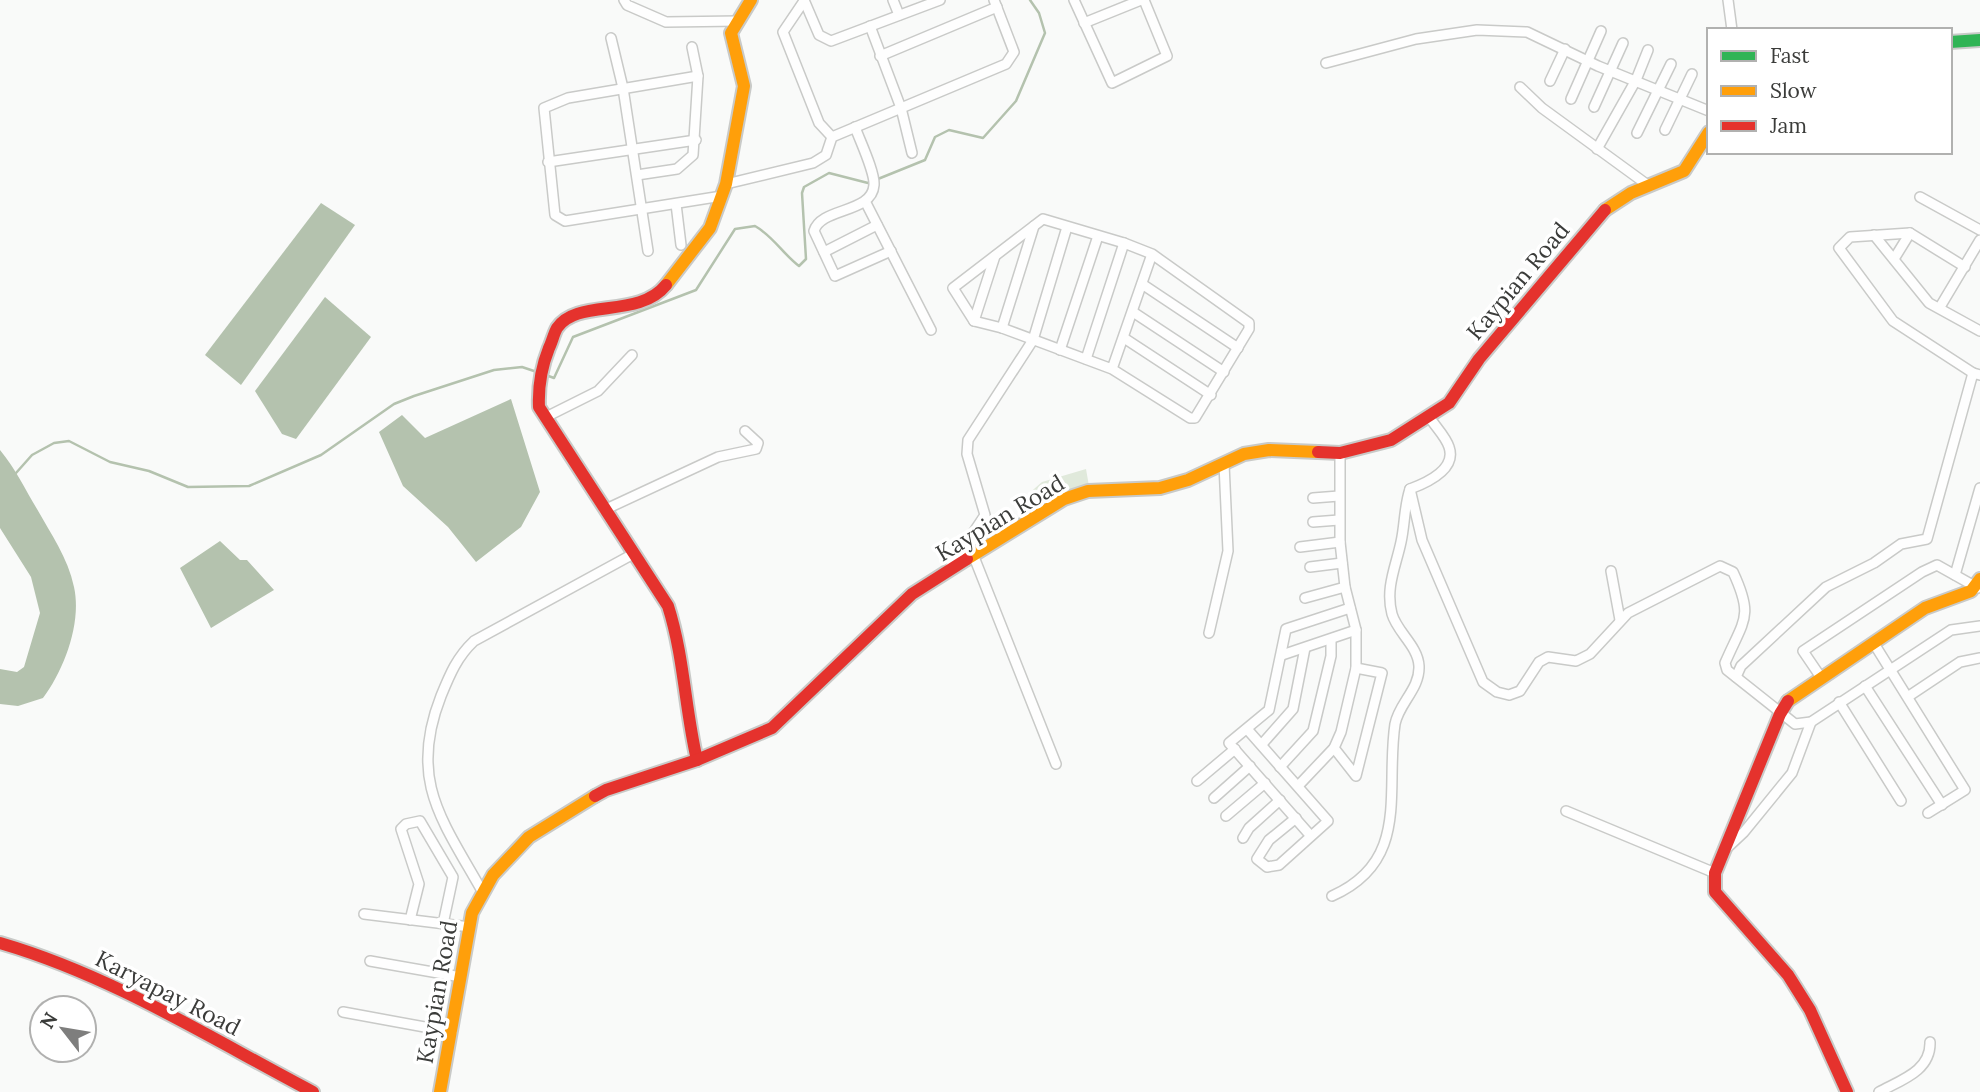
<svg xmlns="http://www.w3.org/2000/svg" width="1980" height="1092" font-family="Lora,serif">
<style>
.green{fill:#e0e9db}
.water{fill:#b4c2ae}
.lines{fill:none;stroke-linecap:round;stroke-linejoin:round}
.stream{stroke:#b4c2ae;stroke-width:2.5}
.street-casing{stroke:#c9cac8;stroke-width:12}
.fast-casing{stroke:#c9cac8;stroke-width:16}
.slow-casing{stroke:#c9cac8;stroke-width:16}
.jam-casing{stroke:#c9cac8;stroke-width:16}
.street{stroke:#fefefe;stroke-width:9}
.fast{stroke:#30b455;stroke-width:12}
.slow{stroke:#ff9f0a;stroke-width:12}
.jam{stroke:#e5322d;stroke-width:12}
.labels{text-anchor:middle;stroke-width:7;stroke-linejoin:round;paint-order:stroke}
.street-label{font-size:23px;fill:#3b3c3a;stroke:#fff}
</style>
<rect width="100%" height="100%" fill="#f9faf9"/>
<path class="green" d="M 1086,469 L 1089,486 L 1059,494 L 1021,519 L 1018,503 L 1042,482 Z"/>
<g class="water">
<path d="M 321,203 L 355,225 L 241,385 L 205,355 Z"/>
<path d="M 325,297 L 371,337 L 296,439 L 282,434 L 255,391 Z"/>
<path d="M 511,399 L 540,492 L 521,527 L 476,562 L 448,527 L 403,486 L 379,432 L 402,415 L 425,438 Z"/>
<path d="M 0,450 C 15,468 25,489 37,509 C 51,534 68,558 74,587 C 82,623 64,670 43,698 L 18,706 L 0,704 L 0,669 L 17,672 L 24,667 L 40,613 L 31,577 L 0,528 Z"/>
<path d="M 220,541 L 240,560 L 247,560 L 274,590 L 211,628 L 180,568 Z"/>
</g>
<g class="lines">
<g class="stream">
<path d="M 543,374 L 554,378 L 573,337 L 696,290 L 735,229 L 755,226 C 773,236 783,254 799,266 L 806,259 L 802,193 L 804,187 L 829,173 L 868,183 L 925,160 L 935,137 L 949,130 L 983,138 L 1016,101 L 1045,33 L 1039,13 L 1030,0"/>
<path d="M 16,473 L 32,455 L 54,443 L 69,441 L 110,462 L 149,471 L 188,487 L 249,486 L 321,455 L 394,404 L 414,396 L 494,370 L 522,367 L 537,372"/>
</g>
<g class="street-casing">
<g id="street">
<path d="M 624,0 L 627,5 L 666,22 L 739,21"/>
<path d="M 804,0 L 819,35 L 831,41 L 940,0"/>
<path d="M 893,0 L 899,15"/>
<path d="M 1074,0 L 1112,83 L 1167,56 L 1144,0"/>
<path d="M 1728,0 L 1732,30"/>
<path d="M 804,1 L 783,32 L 819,123 L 832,137"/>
<path d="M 1084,23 L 1141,0"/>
<path d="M 870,26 L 901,108 L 912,153"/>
<path d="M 611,38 L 623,88 L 648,251"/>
<path d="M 880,56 L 997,7"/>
<path d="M 1326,63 L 1416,39 L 1477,30 L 1527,32 L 1598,66 L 1709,111"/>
<path d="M 698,76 L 568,98 L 544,108 L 555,215 L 565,221 L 722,196"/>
<path d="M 1550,81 L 1565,49"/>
<path d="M 1520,87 L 1542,108 L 1649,186"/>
<path d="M 1571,99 L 1601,31"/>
<path d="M 1594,107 L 1623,43"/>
<path d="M 855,127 C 860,141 875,172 874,185 C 872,214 821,207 814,231 L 835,276 L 891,251"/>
<path d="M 1665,130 L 1692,74"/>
<path d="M 1637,133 L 1671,64"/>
<path d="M 1597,149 L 1636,80 L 1648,50"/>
<path d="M 548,162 L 696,140"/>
<path d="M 637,175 L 677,169 L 693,155 L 698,76 L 692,47"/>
<path d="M 726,184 L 813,163 L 826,155 L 832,137 L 1006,64 L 1014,52 L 994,0"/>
<path d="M 1920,197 L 1980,230"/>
<path d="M 865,201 L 931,330"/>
<path d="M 676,204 L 681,245"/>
<path d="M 1874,235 L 1929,303 L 1980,331"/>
<path d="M 824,252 L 877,225"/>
<path d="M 1894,259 L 1910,233"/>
<path d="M 1965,267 L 1910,233 L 1850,237 L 1839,248 L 1893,321 L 1973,373"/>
<path d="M 1142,284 L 1238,348"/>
<path d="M 1940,307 L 1980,240"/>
<path d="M 1133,312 L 1224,372"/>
<path d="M 974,321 L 995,256"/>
<path d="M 1002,328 L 1034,226"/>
<path d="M 1124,338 L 1211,395"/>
<path d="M 1060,350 L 1098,236"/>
<path d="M 1086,359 L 1124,243"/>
<path d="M 1112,369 L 1190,418 L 1195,418 L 1249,329 L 1249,323 L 1152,254 L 1124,243 L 1043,219 L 953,288 L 974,321 L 1002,328 L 1112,369 L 1152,254"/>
<path d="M 546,417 L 598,391 L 632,355"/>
<path d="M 1410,489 L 1422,540 L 1483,682 L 1497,692 L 1509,695 L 1520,691 L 1539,662 L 1548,657 L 1576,661 L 1590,654 L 1628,613 L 1720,566 L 1733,572 C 1754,617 1744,619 1725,663 L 1727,670 L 1795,724 L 1811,722 L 1951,630 L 1980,626"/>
<path d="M 1313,498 L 1339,496"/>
<path d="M 604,510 L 718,457 L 756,449 L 758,443 L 745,431"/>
<path d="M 1313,522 L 1339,520"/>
<path d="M 1300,547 L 1340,542"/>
<path d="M 974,557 L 1056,764"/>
<path d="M 1310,567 L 1342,563"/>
<path d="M 949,569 L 985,515 L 967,454 L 968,440 L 1033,340 L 1067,227"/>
<path d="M 1611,571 L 1620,620"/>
<path d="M 1955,575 L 1980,488"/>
<path d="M 1305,598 L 1345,587"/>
<path d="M 1209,633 L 1228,551 L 1224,464"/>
<path d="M 1873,642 L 1965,790 L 1928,813"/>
<path d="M 1282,655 L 1356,630"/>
<path d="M 1820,676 L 1803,651 L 1922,572 L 1937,565 L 1978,588"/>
<path d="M 1736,677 L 1741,666 L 1826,587 L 1874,563 L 1901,544 L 1927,539 L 1973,373 L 1980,375"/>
<path d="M 1865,686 L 1942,805"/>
<path d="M 1909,696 L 1960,662 L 1980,658"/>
<path d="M 1839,702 L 1901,801"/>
<path d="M 1247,729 L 1328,821 L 1279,865 L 1267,867 L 1257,859 L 1269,840 L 1296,818"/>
<path d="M 1263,743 L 1293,709 L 1305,648"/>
<path d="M 1334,748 L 1356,776 L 1382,673 L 1356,668"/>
<path d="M 1280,767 L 1313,731 L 1331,656 L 1331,640"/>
<path d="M 1197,781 L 1235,749"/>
<path d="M 1298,786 L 1334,748 L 1341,732 L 1356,668 L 1356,630 L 1345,587 L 1340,542 L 1340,453"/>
<path d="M 1214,798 L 1250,766"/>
<path d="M 1566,811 L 1715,873"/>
<path d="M 1226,816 L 1265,783"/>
<path d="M 1310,835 L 1229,743 L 1269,710 L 1286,629 L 1350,608"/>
<path d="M 1243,838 L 1249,828 L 1280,800"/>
<path d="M 1728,847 L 1744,832 L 1792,773 L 1811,722"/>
<path d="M 482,891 C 442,820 408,780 441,696 C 450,674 457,657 474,641 L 635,553"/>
<path d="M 1332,896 C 1411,861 1385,791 1395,724 C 1399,703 1420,689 1419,666 C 1418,646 1397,632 1392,614 C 1385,588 1396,566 1401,542 C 1405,524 1404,507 1410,489 C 1426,483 1457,470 1449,447 C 1446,437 1435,426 1430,418"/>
<path d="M 364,914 L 470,927"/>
<path d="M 410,920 L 419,884 L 401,829 L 406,824 L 420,821 L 453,877 L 443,924"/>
<path d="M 370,961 L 461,977"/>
<path d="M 343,1012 L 452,1032"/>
<path d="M 1879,1092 C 1901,1080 1931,1071 1930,1042"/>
</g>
</g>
<g class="fast-casing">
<path id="fast" d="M 1950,42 L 1980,40"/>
</g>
<g class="slow-casing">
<g id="slow">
<path d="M 1605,210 L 1631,193 L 1684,171 L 1709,132"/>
<path d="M 666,285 L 710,228 L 726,184 L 744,86 L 731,33 L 751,0"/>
<path d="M 967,559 L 1064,499 L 1088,491 L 1160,488 L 1188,480 L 1244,454 L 1269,450 L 1318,452"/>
<path d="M 1788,701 L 1925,608 L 1971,591 L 1980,579"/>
<path d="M 440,1092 L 472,913 L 493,875 L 529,837 L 595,796"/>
</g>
</g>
<g class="jam-casing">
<g id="jam">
<path d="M 666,285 C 639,319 577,298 557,328 C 554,333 552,342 549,348 C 541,368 538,385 539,407 L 668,606 C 684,656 685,709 697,760"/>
<path d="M 1318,452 L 1340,453 L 1391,440 L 1449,403 L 1479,359 L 1605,210"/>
<path d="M 1788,701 L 1780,714 L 1715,873 L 1715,892 L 1788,975 L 1810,1010 L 1847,1092"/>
<path d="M 595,796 L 606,790 L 697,760 L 772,728 L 912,594 L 967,559"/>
<path d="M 0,943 C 113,976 210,1038 313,1092"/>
</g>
</g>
<use href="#street" class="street"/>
<use href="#fast" class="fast"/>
<use href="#slow" class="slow"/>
<use href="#jam" class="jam"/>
</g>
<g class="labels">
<g class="street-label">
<text transform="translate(1518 281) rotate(-50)" y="8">Kaypian Road</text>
<text transform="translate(1000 518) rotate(-31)" y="8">Kaypian Road</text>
<text transform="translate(437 992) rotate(-80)" y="8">Kaypian Road</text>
<text transform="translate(168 993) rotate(27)" y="8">Karyapay Road</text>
</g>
</g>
<rect x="1707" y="28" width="245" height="126" fill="#ffffff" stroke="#b1b1b0" stroke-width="2"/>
<rect x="1721" y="51" width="35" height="10" fill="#30b455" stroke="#b1b1b0" stroke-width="2"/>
<text x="1770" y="63" font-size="21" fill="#3b3c3a">Fast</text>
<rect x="1721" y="86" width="35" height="10" fill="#ff9f0a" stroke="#b1b1b0" stroke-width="2"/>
<text x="1770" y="98" font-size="21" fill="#3b3c3a">Slow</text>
<rect x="1721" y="121" width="35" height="10" fill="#e5322d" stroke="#b1b1b0" stroke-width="2"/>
<text x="1770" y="133" font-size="21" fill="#3b3c3a">Jam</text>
<g transform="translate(63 1029) rotate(301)"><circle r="33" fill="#ffffff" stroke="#b1b1b0" stroke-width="2"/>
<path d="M0-5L12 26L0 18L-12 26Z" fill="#7e7e7d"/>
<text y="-10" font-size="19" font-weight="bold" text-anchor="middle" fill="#3b3c3a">N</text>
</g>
</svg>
